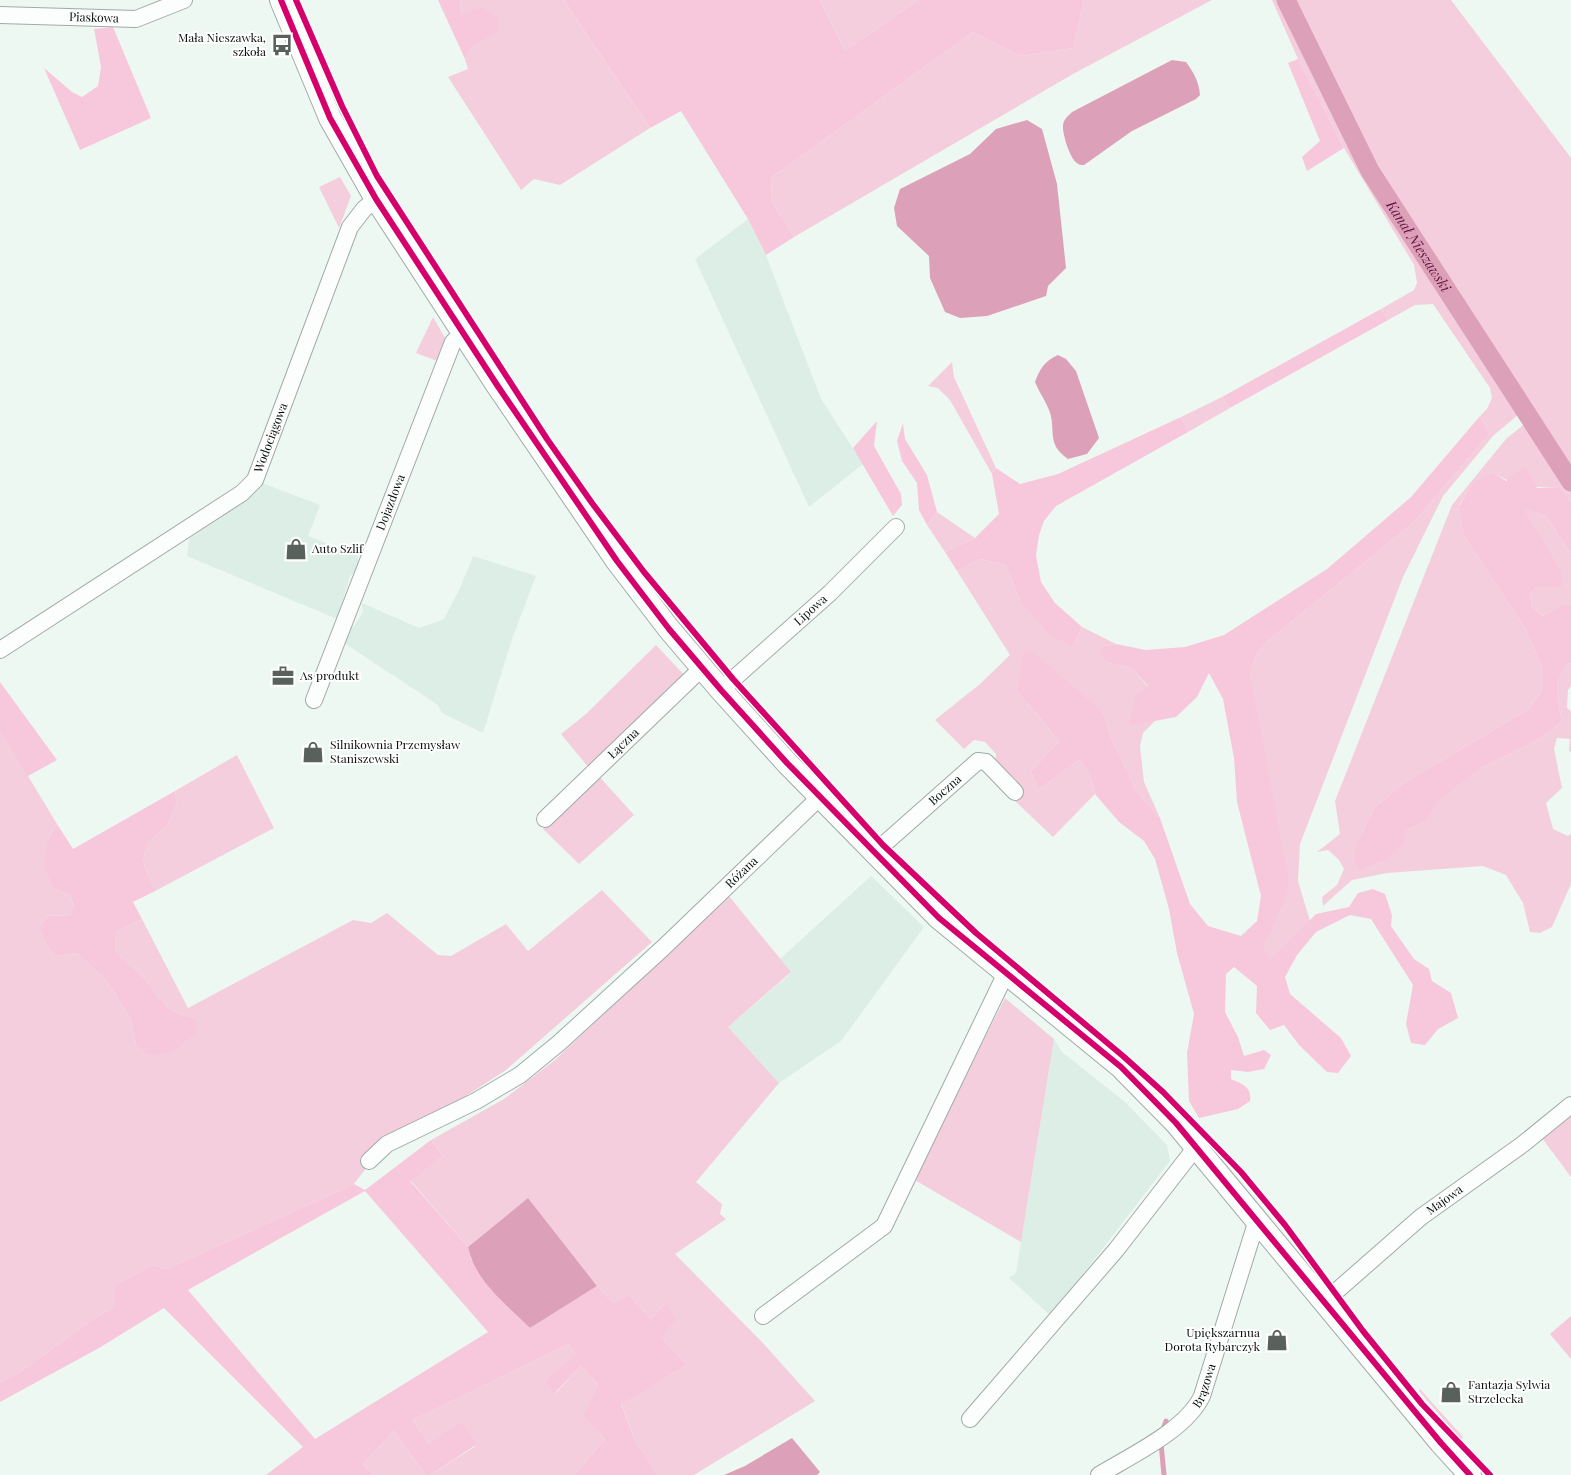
<svg xmlns="http://www.w3.org/2000/svg" width="1571" height="1475" font-family="'Playfair Display',serif">
<style>
.built{fill:#dceee5}
.green{fill:#f4cedc}
.forest{fill:#f7c8db;fill-rule:evenodd}
.water{fill:#dca0b9}
.lines{fill:none;stroke-linecap:round;stroke-linejoin:round}
.stream{stroke:#dca0b9;stroke-width:5}
.canal{stroke:#dca0b9;stroke-width:19}
.minor-casing{stroke:#a2aaa6;stroke-width:18}
.secondary-casing{stroke:#a2aaa6;stroke-width:24}
.minor{stroke:#fcfefd;stroke-width:16}
.secondary{stroke:#fcfefd;stroke-width:22}
.cycleway-casing{stroke:#fff;stroke-width:9}
.cycleway{stroke:#d6006c;stroke-width:6}
.labels{text-anchor:middle;stroke-width:4;stroke-linejoin:round;paint-order:stroke}
.street-label{font-size:12px;fill:#090f0c;stroke:#fff}
.poi-label{font-size:12px;fill:#090f0c;stroke:#fff;text-anchor:start}
.water-label{font-size:14px;font-style:italic;fill:#62113c;stroke:#fff}
</style>
<rect width="100%" height="100%" fill="#eef8f3"/>
<g class="built">
<path d="M 748,219 L 766,255 L 821,399 L 863,464 L 809,507 L 695,259 Z"/>
<path d="M 262,483 L 320,505 L 308,536 L 358,556 L 358,569 L 350,576 L 337,619 L 187,556 L 189,539 L 257,492 Z"/>
<path d="M 473,556 L 536,576 L 512,639 L 483,733 L 442,713 L 438,705 L 344,643 L 348,629 L 354,626 L 363,612 L 362,603 L 419,628 L 444,619 L 460,588 Z"/>
<path d="M 871,876 L 924,927 L 841,1041 L 779,1083 L 728,1027 L 791,973 L 780,959 Z"/>
<path d="M 1054,1039 L 1062,1052 L 1125,1102 L 1167,1145 L 1170,1161 L 1051,1316 L 1009,1278 L 1016,1273 Z"/>
</g>
<g class="green">
<path d="M 460,0 L 564,0 L 650,128 L 560,185 L 534,179 L 521,190 L 448,77 L 468,69 L 465,59 L 475,44 L 461,14 Z"/>
<path d="M 820,0 L 918,0 L 845,51 Z"/>
<path d="M 1084,0 L 1212,0 L 1073,74 L 794,237 L 772,202 L 771,178 L 973,32 L 1020,56 L 1073,48 Z"/>
<path d="M 1272,0 L 1451,0 L 1571,158 L 1571,502 L 1561,487 C 1534,488 1515,487 1492,472 L 1475,482 L 1459,505 L 1463,534 L 1526,630 L 1543,670 L 1543,688 L 1529,709 L 1407,781 L 1375,807 L 1359,839 L 1404,831 L 1425,822 L 1440,798 L 1481,768 L 1536,741 L 1562,722 L 1557,695 L 1558,678 L 1566,665 L 1571,663 L 1571,686 L 1568,690 L 1567,708 L 1571,711 L 1571,752 L 1569,751 L 1570,739 L 1557,738 L 1554,749 L 1562,788 L 1546,803 L 1553,829 L 1568,836 L 1571,834 L 1571,884 L 1552,927 L 1540,933 L 1530,932 L 1523,903 L 1506,875 L 1483,866 L 1387,873 L 1352,880 L 1323,906 L 1322,897 L 1337,885 L 1344,869 L 1339,860 L 1328,850 L 1317,852 L 1340,834 L 1335,801 L 1452,505 L 1506,439 L 1533,417 L 1526,408 L 1493,436 L 1443,496 L 1403,577 L 1300,844 L 1298,881 L 1310,921 L 1270,961 L 1262,946 L 1283,905 L 1250,674 L 1256,656 L 1263,645 L 1414,522 L 1490,433 L 1480,416 L 1487,409 L 1492,398 L 1490,388 L 1433,304 L 1415,305 L 1388,320 L 1381,309 L 1414,290 L 1417,283 L 1414,265 L 1344,148 L 1298,59 Z"/>
<path d="M 340,177 L 351,196 L 339,228 L 319,187 Z"/>
<path d="M 433,317 L 445,338 L 440,362 L 416,353 Z"/>
<path d="M 952,362 L 954,377 L 996,468 L 992,474 L 950,400 L 938,388 L 928,386 Z"/>
<path d="M 1222,397 L 1230,408 L 1188,432 L 1181,417 Z"/>
<path d="M 1522,507 L 1546,516 L 1571,554 L 1571,606 L 1560,606 L 1543,616 L 1532,607 L 1530,595 L 1537,586 Z"/>
<path d="M 937,512 L 975,538 L 945,552 L 927,525 Z"/>
<path d="M 980,559 L 1006,565 L 1020,601 L 1073,646 L 1082,627 L 1116,644 L 1104,646 L 1108,663 L 1132,668 L 1148,687 L 1128,725 L 1155,721 L 1143,733 L 1140,746 L 1144,782 L 1160,818 L 1137,792 L 1112,740 L 1103,712 L 1017,692 L 1039,716 L 1059,742 L 1031,771 L 1038,790 L 1079,760 L 1090,774 L 1095,794 L 1053,837 L 1015,801 L 1023,794 L 995,765 L 996,754 L 985,742 L 974,740 L 964,749 L 935,720 L 980,684 L 1010,655 L 957,571 Z"/>
<path d="M 656,645 L 686,677 L 589,768 L 561,734 L 586,714 Z"/>
<path d="M 0,728 L 29,768 L 28,776 L 57,824 L 47,841 L 54,888 L 70,896 L 74,907 L 70,915 L 48,916 L 39,927 L 45,943 L 55,956 L 77,953 L 106,980 L 131,1019 L 136,1044 L 195,1018 C 163,1012 161,998 142,976 C 134,967 124,960 115,952 L 116,932 L 142,919 L 188,1008 L 353,920 L 371,923 L 387,913 L 438,955 L 451,956 L 506,924 L 528,951 L 602,890 L 652,942 L 506,1070 L 364,1162 L 367,1167 L 354,1184 L 167,1269 L 152,1265 L 115,1285 L 115,1306 L 88,1323 L 16,1375 L 0,1382 Z"/>
<path d="M 237,755 L 274,828 L 157,890 L 151,884 L 143,861 L 148,842 L 167,826 L 177,803 L 175,791 Z"/>
<path d="M 598,775 L 634,815 L 579,864 L 543,829 Z"/>
<path d="M 729,896 L 791,972 L 728,1027 L 779,1083 L 696,1182 L 722,1204 L 720,1214 L 726,1219 L 675,1254 L 761,1341 L 815,1401 L 694,1475 L 658,1475 L 635,1440 L 621,1403 L 687,1365 L 661,1337 L 665,1304 L 651,1319 L 629,1295 L 613,1303 L 597,1286 L 528,1198 L 468,1247 L 410,1180 L 443,1156 L 431,1140 L 504,1099 L 555,1060 Z"/>
<path d="M 1005,998 L 1054,1039 L 1021,1242 L 913,1179 Z"/>
<path d="M 1571,1115 L 1571,1177 L 1542,1138 Z"/>
<path d="M 569,1344 L 578,1353 L 555,1394 L 581,1366 L 598,1384 L 585,1416 L 605,1439 L 574,1475 L 430,1475 L 476,1446 L 429,1444 L 413,1420 Z"/>
<path d="M 1420,1389 L 1463,1437 L 1461,1440 L 1419,1391 Z"/>
<path d="M 394,1431 L 426,1475 L 374,1475 L 363,1464 Z"/>
</g>
<g class="forest">
<path d="M 438,0 L 460,0 L 461,14 L 482,8 L 499,19 L 497,32 L 475,44 L 465,59 Z"/>
<path d="M 564,0 L 820,0 L 845,51 L 918,0 L 1084,0 L 1073,48 L 1020,56 L 973,32 L 771,178 L 772,202 L 794,237 L 766,255 L 748,219 L 681,111 L 650,128 Z"/>
<path d="M 113,27 L 151,118 L 80,150 L 44,68 L 72,92 L 82,97 L 98,86 L 101,67 L 94,29 Z"/>
<path d="M 1298,59 L 1344,148 L 1307,171 L 1302,157 L 1320,141 L 1288,63 Z"/>
<path d="M 1381,309 L 1388,320 L 1230,408 L 1222,397 Z"/>
<path d="M 1480,416 L 1490,433 L 1414,522 L 1263,645 L 1256,656 L 1250,674 L 1289,882 L 1283,905 L 1263,946 L 1270,960 L 1316,914 L 1349,907 L 1358,893 L 1373,889 L 1385,894 L 1392,915 L 1391,926 L 1414,959 L 1429,969 L 1432,981 L 1451,993 L 1458,1018 L 1438,1029 L 1425,1045 L 1411,1043 L 1406,1024 L 1413,985 L 1371,919 L 1350,915 L 1316,932 L 1297,955 L 1285,977 L 1290,994 L 1341,1038 L 1351,1056 L 1338,1073 L 1327,1072 L 1299,1045 L 1284,1025 L 1270,1030 L 1256,1013 L 1257,986 L 1234,967 L 1226,974 L 1225,1012 L 1238,1037 L 1244,1056 L 1264,1050 L 1271,1055 L 1264,1069 L 1248,1072 L 1231,1070 L 1231,1079 C 1243,1084 1252,1087 1250,1101 L 1238,1109 L 1199,1118 L 1189,1101 L 1187,1053 L 1194,1014 L 1177,953 L 1169,909 L 1155,859 L 1144,841 L 1119,822 L 1095,794 L 1090,774 L 1079,760 L 1038,790 L 1031,771 L 1059,742 L 1039,716 L 1017,692 L 1024,651 L 1035,654 L 1103,712 L 1112,740 L 1137,792 L 1160,818 L 1190,904 L 1208,926 L 1241,936 L 1257,921 L 1261,896 L 1237,802 L 1234,758 L 1223,699 L 1209,673 L 1197,697 L 1176,717 L 1128,726 L 1136,696 L 1148,686 L 1132,668 L 1108,663 L 1100,655 L 1104,646 L 1116,644 L 1146,650 L 1185,647 L 1224,635 L 1327,569 L 1411,497 Z"/>
<path d="M 1181,417 L 1188,432 L 1056,506 L 1044,521 L 1039,535 L 1036,555 L 1041,582 L 1055,603 L 1082,627 L 1073,646 L 1051,636 L 1020,601 L 1006,565 L 980,559 L 957,571 L 945,552 L 975,538 L 999,514 L 992,474 L 996,468 L 1020,484 L 1058,474 Z"/>
<path d="M 877,421 L 874,446 L 901,494 L 902,505 L 893,516 L 853,448 Z"/>
<path d="M 903,423 L 905,439 L 927,475 L 937,512 L 927,525 L 919,510 L 917,483 L 902,461 L 897,441 Z"/>
<path d="M 1526,467 L 1537,488 L 1561,487 L 1571,502 L 1571,554 L 1546,516 L 1523,508 L 1561,571 L 1562,587 L 1537,586 L 1530,595 L 1532,607 L 1543,616 L 1560,606 L 1571,606 L 1571,663 L 1566,665 L 1558,679 L 1557,695 L 1562,722 L 1536,741 L 1481,768 L 1441,798 L 1425,822 L 1404,831 L 1403,845 L 1384,860 L 1360,870 L 1353,859 L 1359,839 L 1375,807 L 1407,781 L 1529,709 L 1543,688 L 1543,670 L 1526,630 L 1463,534 L 1459,506 L 1474,482 L 1492,472 L 1506,481 Z"/>
<path d="M 0,682 L 57,760 L 28,776 L 0,730 Z"/>
<path d="M 175,791 L 177,803 L 167,826 L 148,842 L 143,861 L 151,884 L 157,890 L 133,902 L 142,919 L 116,932 L 115,952 C 124,960 134,967 142,976 C 161,998 163,1012 195,1018 L 196,1033 L 171,1052 L 149,1055 L 136,1044 L 131,1019 L 106,980 L 77,953 L 55,956 L 45,943 L 39,927 L 48,916 L 70,915 L 74,906 L 70,896 L 54,888 L 45,867 L 47,841 L 57,824 L 73,849 Z"/>
<path d="M 431,1140 L 443,1156 L 410,1181 L 468,1247 L 471,1259 L 530,1328 L 597,1286 L 613,1303 L 629,1295 L 651,1319 L 666,1303 L 676,1319 L 661,1337 L 687,1365 L 621,1404 L 635,1440 L 658,1475 L 544,1475 L 574,1475 L 605,1439 L 584,1416 L 598,1384 L 581,1366 L 554,1394 L 546,1381 L 577,1353 L 569,1344 L 413,1420 L 429,1444 L 462,1422 L 476,1445 L 430,1475 L 426,1475 L 394,1431 L 363,1464 L 374,1475 L 266,1475 L 303,1447 L 164,1308 L 99,1348 L 0,1402 L 0,1382 L 16,1375 L 88,1323 L 115,1306 L 115,1285 L 152,1265 L 167,1269 L 354,1184 L 365,1190 ZM 365,1191 L 488,1332 L 315,1439 L 188,1290 Z"/>
<path d="M 1571,1316 L 1571,1359 L 1550,1334 Z"/>
</g>
<g class="water">
<path d="M 1172,60 L 1186,62 C 1194,73 1199,82 1200,95 L 1196,99 L 1132,131 L 1084,165 C 1081,165 1079,165 1077,163 C 1070,159 1062,133 1063,125 C 1064,119 1068,116 1072,112 Z"/>
<path d="M 1027,120 L 1042,129 L 1057,184 L 1066,268 L 1048,286 L 1046,296 L 987,316 L 960,318 L 945,312 L 930,278 L 929,256 L 897,226 L 894,208 L 900,189 L 970,154 L 996,129 Z"/>
<path d="M 1058,355 L 1066,359 L 1076,371 L 1099,438 L 1087,454 L 1068,459 C 1045,443 1057,430 1049,410 C 1045,400 1039,392 1035,382 C 1040,368 1045,361 1058,355 Z"/>
<path d="M 528,1198 L 597,1286 L 530,1328 C 506,1304 475,1281 468,1247 Z"/>
<path d="M 792,1438 L 820,1472 L 817,1475 L 724,1475 L 745,1466 Z"/>
</g>
<g class="lines">
<g class="stream">
<path d="M 1162,1432 L 1166,1421"/>
<path d="M 1161,1443 L 1164,1475"/>
</g>
<path class="canal" id="s1" d="M 1286,0 L 1370,171 L 1571,482"/>
<g class="minor-casing">
<g id="minor">
<path id="s2" d="M 0,15 L 136,19 L 184,0"/>
<path id="s3" d="M 0,650 L 242,493 L 255,480 L 350,227 L 364,209 L 376,199"/>
<path id="s4" d="M 721,690 L 830,593 L 896,527"/>
<path id="s5" d="M 314,700 L 453,342 L 462,334"/>
<path id="s6" d="M 545,819 L 702,668"/>
<path id="s7" d="M 874,853 L 978,761 L 986,762 L 1015,792"/>
<path id="s8" d="M 369,1161 L 387,1144 L 476,1101 L 520,1075 L 559,1043 L 663,948 L 820,797"/>
<path id="s9" d="M 1324,1302 L 1421,1217 L 1523,1144 L 1571,1105"/>
<path d="M 763,1316 L 884,1226 L 1006,973"/>
<path d="M 970,1419 L 1116,1250 L 1196,1147"/>
<path id="s10" d="M 1099,1475 C 1132,1455 1186,1430 1202,1396 L 1257,1220"/>
</g>
</g>
<g class="secondary-casing">
<path id="secondary" d="M 281,0 L 330,118 L 376,199 L 497,385 L 617,561 L 669,629 L 721,690 L 787,763 L 939,918 L 1121,1067 L 1176,1123 L 1441,1443 L 1470,1475"/>
</g>
<use href="#minor" class="minor"/>
<use href="#secondary" class="secondary"/>
<g class="cycleway-casing">
<g id="cycleway">
<path d="M 281,0 L 330,118 L 376,199 L 497,385 L 617,561 L 669,629 L 721,690 L 787,763 L 939,918 L 1121,1067 L 1176,1123 L 1441,1443 L 1470,1475"/>
<path d="M 296,0 L 342,106 L 377,176 L 547,439 L 592,503 L 644,572 L 733,679 L 883,845 L 976,933 L 1123,1056 L 1163,1092 L 1241,1172 L 1285,1225 L 1363,1331 L 1422,1404 L 1490,1475"/>
</g>
</g>
<use href="#cycleway" class="cycleway"/>
</g>
<defs>
<g id="bus-bare" transform="scale(1.725)"><path d="M-5-6H5V4H4V6H2V4H-2V6H-4V4H-5ZM-3.5-4V0h7V-4ZM-3.5 1.2v1.5H-2V1.2ZM2 1.2v1.5H3.5V1.2Z" fill="#59615d" stroke="#fff" stroke-width="2.5" paint-order="stroke"/></g>
<g id="shop-bare" transform="scale(1.725)"><path d="M-5-2.5h2.3a2.7 3.5 0 0 1 5.4 0H5L5.5 6h-11ZM-1.5-2.5h3a1.5 2.3 0 0 0-3 0Z" fill="#59615d" stroke="#fff" stroke-width="2.5" paint-order="stroke"/></g>
<g id="office-bare" transform="scale(1.725)"><path d="M-6-3h4V-5.5h4V-3h4V5H-6ZM-1-4.5V-3h2v-1.5ZM-6 0V1H6V0Z" fill="#59615d" stroke="#fff" stroke-width="2.5" paint-order="stroke"/></g>
</defs>
<g fill-rule="evenodd">
<use href="#bus-bare" x="282" y="45"/>
<use href="#shop-bare" x="296" y="549"/>
<use href="#office-bare" x="283" y="676"/>
<use href="#shop-bare" x="313" y="752"/>
<use href="#shop-bare" x="1277" y="1340"/>
<use href="#shop-bare" x="1451" y="1392"/>
</g>
<g class="labels">
<g class="street-label">
<text dy="4" stroke="none"><textPath href="#s2" startOffset="94">Piaskowa</textPath></text>
<text dy="4" stroke="none"><textPath href="#s3" startOffset="352">Wodociągowa</textPath></text>
<text dy="4" stroke="none"><textPath href="#s5" startOffset="212">Dojazdowa</textPath></text>
<text dy="4" stroke="none"><textPath href="#s4" startOffset="120">Lipowa</textPath></text>
<text dy="4" stroke="none"><textPath href="#s6" startOffset="109">Łączna</textPath></text>
<text dy="4" stroke="none"><textPath href="#s7" startOffset="95">Boczna</textPath></text>
<text dy="4" stroke="none"><textPath href="#s8" startOffset="475">Różana</textPath></text>
<text dy="4" stroke="none"><textPath href="#s9" startOffset="158">Majowa</textPath></text>
<text dy="4" stroke="none"><textPath href="#s10" startOffset="142">Brązowa</textPath></text>
</g>
<g class="poi-label">
<text x="266" y="42" text-anchor="end">Mała Nieszawka,<tspan x="266" dy="14">szkoła</tspan></text>
<text x="312" y="553">Auto Szlif</text>
<text x="300" y="680">As produkt</text>
<text x="330" y="749">Silnikownia Przemysław<tspan x="330" dy="14">Staniszewski</tspan></text>
<text x="1260" y="1337" text-anchor="end">Upiększarnua<tspan x="1260" dy="14">Dorota Rybarczyk</tspan></text>
<text x="1468" y="1389">Fantazja Sylwia<tspan x="1468" dy="14">Strzelecka</tspan></text>
</g>
<g class="water-label">
<text dy="5" stroke="none"><textPath href="#s1" startOffset="280">Kanał Nieszawski</textPath></text>
</g>
</g>
</svg>
